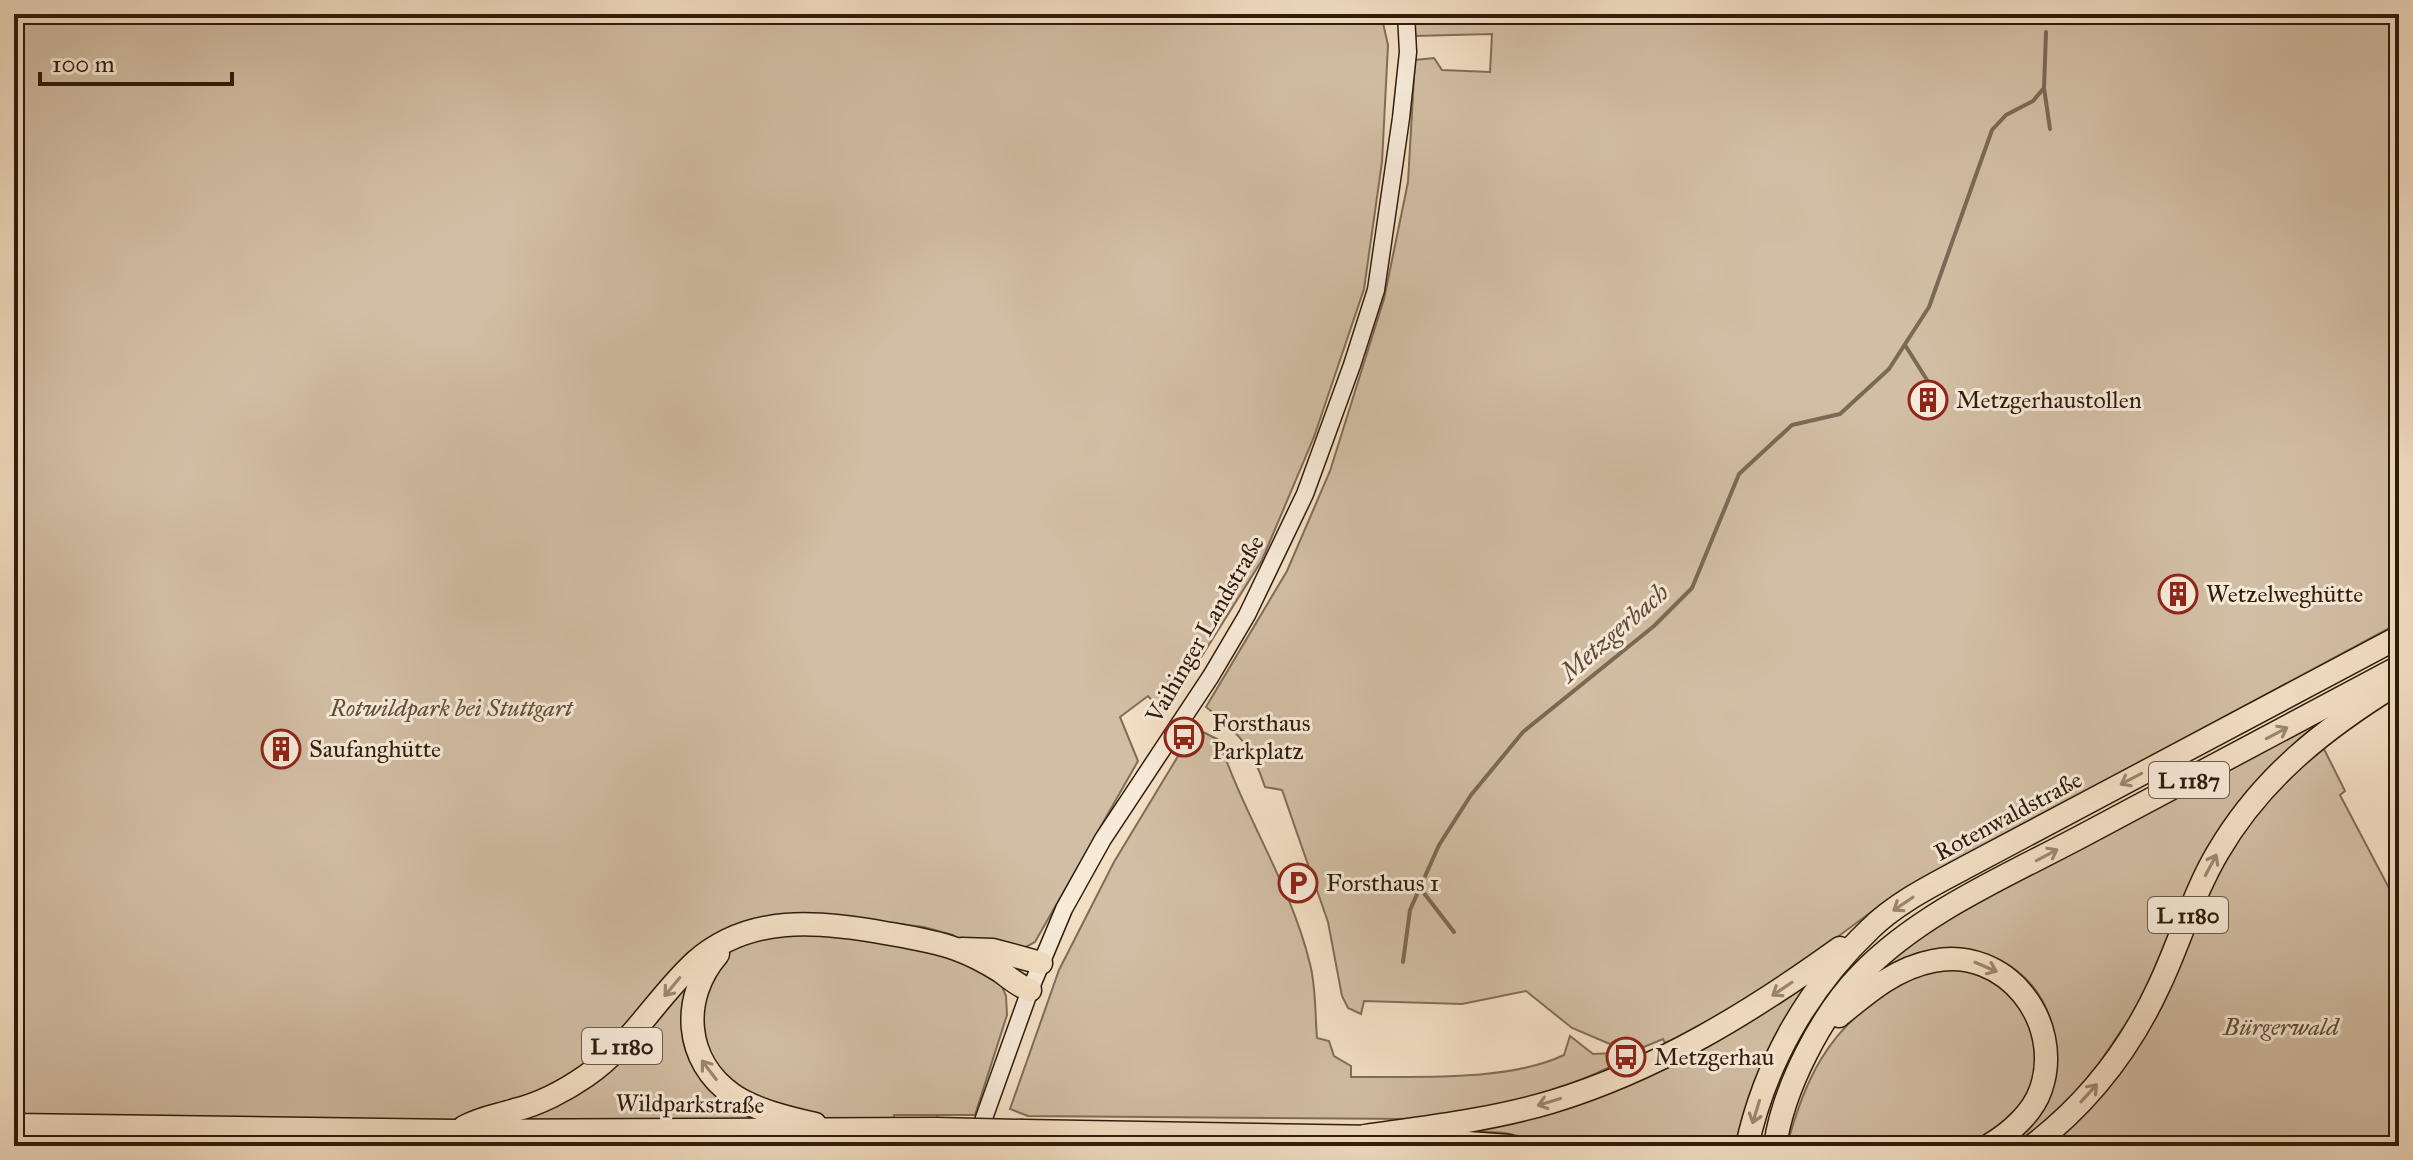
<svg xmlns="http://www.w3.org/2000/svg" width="2413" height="1160" font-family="'IM FELL Great Primer',serif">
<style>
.green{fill:#d2bea4;stroke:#806d57;stroke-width:2}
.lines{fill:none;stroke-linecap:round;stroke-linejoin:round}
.stream{stroke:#7c6954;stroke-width:4}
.secondary-casing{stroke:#2f1c0a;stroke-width:19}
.highway-casing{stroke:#2f1c0a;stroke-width:25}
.secondary{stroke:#f7ead9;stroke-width:16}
.highway{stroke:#f3dfc4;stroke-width:22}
.highway-bridge-casing{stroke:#2f1c0a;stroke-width:25;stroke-linecap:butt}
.highway-bridge{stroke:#f3dfc4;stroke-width:22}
.oneway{stroke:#9b8770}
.labels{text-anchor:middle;stroke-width:6;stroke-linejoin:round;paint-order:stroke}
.shield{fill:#f7ead9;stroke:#6b5a48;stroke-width:2}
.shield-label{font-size:22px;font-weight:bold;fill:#2f1c0a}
.poi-label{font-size:24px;fill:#2f1c0a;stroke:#f7ead9;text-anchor:start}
.street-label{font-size:24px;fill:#2f1c0a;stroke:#f7ead9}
.park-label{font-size:24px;font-style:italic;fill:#604d38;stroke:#f7ead9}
.water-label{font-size:26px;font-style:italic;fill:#5c4935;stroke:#f7ead9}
</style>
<rect width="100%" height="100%" fill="#f3dfc4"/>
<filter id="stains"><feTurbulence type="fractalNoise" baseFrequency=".0025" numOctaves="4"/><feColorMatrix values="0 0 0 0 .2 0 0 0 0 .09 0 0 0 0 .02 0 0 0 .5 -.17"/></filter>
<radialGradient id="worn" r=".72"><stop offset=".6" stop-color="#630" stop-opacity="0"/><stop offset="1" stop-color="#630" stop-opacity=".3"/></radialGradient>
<g class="green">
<path d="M 14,14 L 1381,14 L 1388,45 L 1382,162 L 1364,289 L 1314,437 L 1262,560 L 1195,667 L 1168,682 L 1163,712 L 1148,696 L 1120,717 L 1138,761 L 1035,942 L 1024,948 L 953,938 L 953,935 L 924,927 L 891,923 L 892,942 L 961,961 L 1001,984 L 1006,996 L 1007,1015 L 975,1115 L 894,1115 L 894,1142 L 897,1146 L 14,1146 Z"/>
<path d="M 1414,14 L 2399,14 L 2399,623 L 1919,881 L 1886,901 L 1755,998 L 1718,1021 L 1665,1043 L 1663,1039 L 1634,1051 L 1627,1043 L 1616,1040 L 1610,1044 L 1572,1028 L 1526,991 L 1462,1004 L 1364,1001 L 1361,1014 L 1348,1008 L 1342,996 L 1328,922 L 1282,790 L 1265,787 C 1252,747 1239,733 1206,707 L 1287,571 L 1330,471 L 1384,299 L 1408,182 L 1415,60 L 1434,58 L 1442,70 L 1490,72 L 1492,34 L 1414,36 Z"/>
<path d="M 2334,713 L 2274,764 L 2131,1016 L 2100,1062 L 2076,1092 L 2046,1122 L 2013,1146 L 2008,1146 C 2094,1084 2058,947 1949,949 C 1929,949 1910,960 1891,967 L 1887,964 L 1894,955 L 1974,902 Z"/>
<path d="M 1195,728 L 1219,740 C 1244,816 1291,885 1310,964 C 1316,987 1315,1014 1317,1038 L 1329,1041 L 1334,1056 L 1351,1066 L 1351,1077 C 1414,1076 1508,1082 1564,1055 L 1570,1036 L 1593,1054 L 1616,1053 L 1624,1048 L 1628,1054 L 1613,1061 L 1614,1065 C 1553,1096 1482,1111 1412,1119 L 1028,1116 L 1010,1109 L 1059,970 L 1114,862 Z"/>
<path d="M 2322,745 L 2345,791 L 2340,795 L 2390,890 L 2399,886 L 2399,1146 L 2049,1146 L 2093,1105 L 2218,871 L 2256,811 Z"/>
<path d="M 1962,968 L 2005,986 L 2035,1031 L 2036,1079 L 2022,1106 L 1996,1131 L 1971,1146 L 1787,1146 C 1804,1080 1828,1031 1886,993 C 1894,987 1903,979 1912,975 C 1927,970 1946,970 1962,968 Z"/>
<path d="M 1821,971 L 1739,1146 L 1563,1146 L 1505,1133 L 1463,1130 L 1527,1115 Z"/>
</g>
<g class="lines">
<g class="stream">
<path d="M 14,33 L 24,14"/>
<path d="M 2044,88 L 2050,129"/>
<path d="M 1905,345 L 1927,380"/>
<path d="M 1420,888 L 1454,932"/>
<path d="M 1403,962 L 1410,910 L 1439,845 L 1471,795 L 1523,732 L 1654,626 L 1692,588 L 1739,474 L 1792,425 L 1840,414 L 1889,369 L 1929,307 L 1992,130 L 2006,115 L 2033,101 L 2044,88 L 2046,32"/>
</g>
<g class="secondary-casing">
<path id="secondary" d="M 974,1146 L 1030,990 L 1064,909 L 1103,839 L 1211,676 L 1247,615 L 1305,494 L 1352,365 L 1376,290 L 1401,118 L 1408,52 L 1406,14"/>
</g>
<g class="highway-casing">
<g id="highway">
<path d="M 962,949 L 993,950 L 1041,963"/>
<path d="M 718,954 C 680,998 684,1061 733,1095 C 755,1110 789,1118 815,1124"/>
<path d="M 1839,1016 C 1868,992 1896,968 1933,961 C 2005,946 2064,1021 2041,1089 C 2033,1113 2010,1133 1988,1146"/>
<path d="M 14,1125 L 456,1131 L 936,1129"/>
<path d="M 464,1127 C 483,1117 496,1116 515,1110 C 539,1104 566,1090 586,1076 C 631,1045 656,998 695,962 C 749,914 819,921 885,933 C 908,937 934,941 956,949 C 970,954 987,963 1000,971 C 1010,978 1018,986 1030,990"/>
<path d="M 1023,1131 L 1378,1137"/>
<path d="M 1365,1136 C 1428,1127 1490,1120 1551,1102 C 1657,1070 1751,1012 1840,948"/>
<path d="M 1412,1139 L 1509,1146"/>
<path d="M 1747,1146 C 1765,1063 1808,988 1870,929 C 1897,902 1935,884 1968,866 L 2399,637"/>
<path d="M 1775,1146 C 1783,1089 1821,1015 1861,974 C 1921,912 2007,876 2082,836 C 2188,780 2294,724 2399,667"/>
<path d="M 2032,1146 C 2087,1104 2130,1049 2159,986 C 2180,942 2193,894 2218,852 C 2262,777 2325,728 2398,683"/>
</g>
</g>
<use href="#secondary" class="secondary"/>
<use href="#highway" class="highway"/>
<g class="highway-bridge-casing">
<path id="highway-bridge" d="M 936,1129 L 1023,1131"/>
</g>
<use href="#highway-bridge" class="highway-bridge"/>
</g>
<defs><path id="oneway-shaft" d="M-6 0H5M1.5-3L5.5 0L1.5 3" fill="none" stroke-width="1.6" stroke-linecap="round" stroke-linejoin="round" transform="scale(2)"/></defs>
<g class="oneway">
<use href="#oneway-shaft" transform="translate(2277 733) rotate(-28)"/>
<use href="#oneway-shaft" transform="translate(2131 779) rotate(152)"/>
<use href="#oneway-shaft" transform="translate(2047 855) rotate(-28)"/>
<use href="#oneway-shaft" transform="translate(2211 865) rotate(-62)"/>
<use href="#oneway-shaft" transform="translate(1903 904) rotate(146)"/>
<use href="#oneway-shaft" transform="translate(1986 967) rotate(23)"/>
<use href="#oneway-shaft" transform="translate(672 987) rotate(130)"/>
<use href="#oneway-shaft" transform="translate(1782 989) rotate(146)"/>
<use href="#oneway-shaft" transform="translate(709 1070) rotate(-127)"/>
<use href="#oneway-shaft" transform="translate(2089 1093) rotate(-48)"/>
<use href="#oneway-shaft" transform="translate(1549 1102) rotate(163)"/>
<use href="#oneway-shaft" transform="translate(1756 1112) rotate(107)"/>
</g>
<defs>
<g id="building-ring" transform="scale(2)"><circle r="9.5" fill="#f7ead9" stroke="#8f2418" stroke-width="1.5"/><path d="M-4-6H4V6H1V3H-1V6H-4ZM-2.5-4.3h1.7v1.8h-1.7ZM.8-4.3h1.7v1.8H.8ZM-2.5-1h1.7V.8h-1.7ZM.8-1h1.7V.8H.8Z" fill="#8f2418"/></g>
<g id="bus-ring" transform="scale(2)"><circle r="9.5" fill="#f7ead9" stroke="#8f2418" stroke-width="1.5"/><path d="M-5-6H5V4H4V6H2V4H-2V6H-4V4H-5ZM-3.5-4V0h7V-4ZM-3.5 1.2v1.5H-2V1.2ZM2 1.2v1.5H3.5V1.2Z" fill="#8f2418"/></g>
<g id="parking-ring" transform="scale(2)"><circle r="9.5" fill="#f7ead9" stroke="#8f2418" stroke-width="1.5"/><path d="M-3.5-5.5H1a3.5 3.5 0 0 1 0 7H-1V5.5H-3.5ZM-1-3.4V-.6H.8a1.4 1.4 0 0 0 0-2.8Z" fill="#8f2418"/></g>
</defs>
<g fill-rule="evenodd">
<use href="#building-ring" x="1928" y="400"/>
<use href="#building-ring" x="2178" y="594"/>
<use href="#bus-ring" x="1184" y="737"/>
<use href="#building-ring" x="281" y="749"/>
<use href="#parking-ring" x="1298" y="883"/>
<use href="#bus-ring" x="1626" y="1057"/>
</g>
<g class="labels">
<g class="shield">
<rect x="2149" y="762" width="80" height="36" rx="6"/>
<rect x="2148" y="897" width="80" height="36" rx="6"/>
<rect x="582" y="1028" width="80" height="36" rx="6"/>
</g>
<g class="shield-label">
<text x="2189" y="788">L 1187</text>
<text x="2188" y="923">L 1180</text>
<text x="622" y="1054">L 1180</text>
</g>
<g class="poi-label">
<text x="1956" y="408">Metzgerhaustollen</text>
<text x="2206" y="602">Wetzelweghütte</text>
<text x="1212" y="731">Forsthaus<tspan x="1212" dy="28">Parkplatz</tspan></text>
<text x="309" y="757">Saufanghütte</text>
<text x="1326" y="891">Forsthaus 1</text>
<text x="1654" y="1065">Metzgerhau</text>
</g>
<g class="street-label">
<text transform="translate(1205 629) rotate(-60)" y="8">Vaihinger Landstraße</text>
<text transform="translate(2008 816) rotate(-28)" y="8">Rotenwaldstraße</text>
<text transform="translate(690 1104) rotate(1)" y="8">Wildparkstraße</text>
</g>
<g class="park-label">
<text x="451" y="716">Rotwildpark bei Stuttgart</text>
<text x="2281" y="1035">Bürgerwald</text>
</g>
<g class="water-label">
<text transform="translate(1614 632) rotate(-41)" y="9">Metzgerbach</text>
</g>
</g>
<rect width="2413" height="1160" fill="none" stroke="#f3dfc4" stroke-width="48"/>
<rect x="16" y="16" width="2381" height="1128" fill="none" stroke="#2f1c0a" stroke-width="4"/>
<rect x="24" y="24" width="2365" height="1112" fill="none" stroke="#2f1c0a" stroke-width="2"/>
<path d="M40 72v12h192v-12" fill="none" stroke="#2f1c0a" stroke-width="4"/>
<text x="52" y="72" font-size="24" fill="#2f1c0a" stroke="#f7ead9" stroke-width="6" paint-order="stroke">100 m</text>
<rect width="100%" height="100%" filter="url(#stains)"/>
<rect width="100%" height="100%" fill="url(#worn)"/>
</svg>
